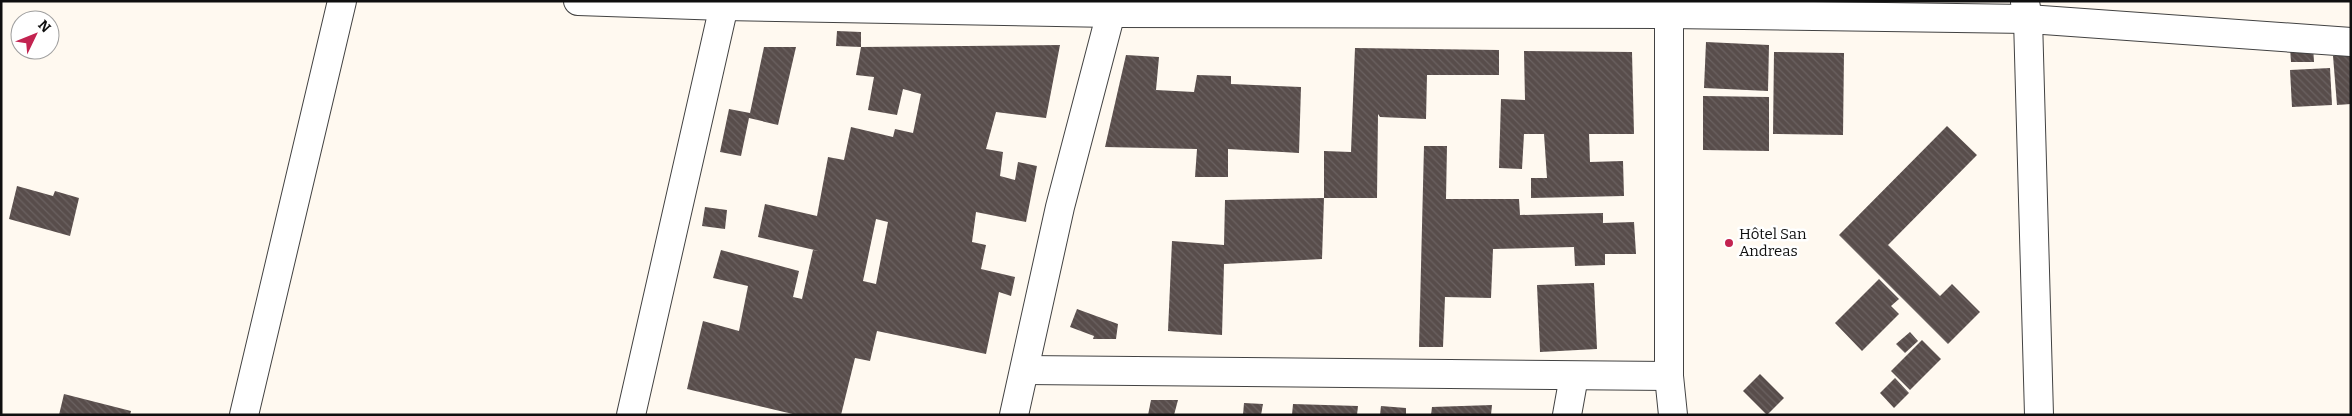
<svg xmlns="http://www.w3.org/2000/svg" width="2352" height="416" font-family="Bitter,serif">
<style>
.building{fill:url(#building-back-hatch);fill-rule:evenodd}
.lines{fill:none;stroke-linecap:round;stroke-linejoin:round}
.minor-casing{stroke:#424242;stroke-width:30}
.minor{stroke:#fff;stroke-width:28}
.poi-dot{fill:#c32350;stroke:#fff;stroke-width:2}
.labels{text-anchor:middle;stroke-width:5;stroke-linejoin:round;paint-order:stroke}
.poi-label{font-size:15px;fill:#0f0f0f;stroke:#fff;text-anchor:start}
</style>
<defs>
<pattern id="building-back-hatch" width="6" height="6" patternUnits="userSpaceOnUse" patternTransform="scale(1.25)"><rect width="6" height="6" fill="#584d4b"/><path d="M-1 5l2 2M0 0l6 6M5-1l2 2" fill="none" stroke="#6b6261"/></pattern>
</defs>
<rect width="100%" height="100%" fill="#fff9f0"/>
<g class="building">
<path d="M 837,31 L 861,32 L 861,47 L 1060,45 L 1046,118 L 996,112 L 986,149 L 1003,152 L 1000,176 L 1015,180 L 1018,162 L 1037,166 L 1026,222 L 976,212 L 972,242 L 986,245 L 981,269 L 1015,277 L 1011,296 L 999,292 L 986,354 L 877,331 L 870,361 L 855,358 L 841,415 L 797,415 L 687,389 L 703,321 L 739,331 L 748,286 L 713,278 L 721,250 L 799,271 L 793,297 L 802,299 L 813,250 L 819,251 L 758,237 L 765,204 L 817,216 L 828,157 L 844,160 L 851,127 L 893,137 L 895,129 L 913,133 L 921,94 L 903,89 L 897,115 L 868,110 L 874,77 L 856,75 L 861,47 L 836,46 ZM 876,219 L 888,222 L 876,284 L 863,281 Z"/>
<path d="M 1706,42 L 1769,45 L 1768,91 L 1704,88 Z"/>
<path d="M 764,47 L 796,47 L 778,125 L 749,118 L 741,156 L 720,152 L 729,109 L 750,113 Z"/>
<path d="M 2313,47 L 2314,62 L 2291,62 L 2290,48 Z"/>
<path d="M 1355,48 L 1499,50 L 1499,75 L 1427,75 L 1426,119 L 1380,117 L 1378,114 L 1377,198 L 1324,198 L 1324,151 L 1351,152 Z"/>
<path d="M 1524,51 L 1632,52 L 1634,134 L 1589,134 L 1590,162 L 1623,161 L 1624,196 L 1531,198 L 1531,178 L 1547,178 L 1544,134 L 1524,134 L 1522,169 L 1499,168 L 1501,99 L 1525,100 Z"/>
<path d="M 1774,52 L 1844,53 L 1843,135 L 1773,134 Z"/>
<path d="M 1126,55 L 1159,57 L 1156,90 L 1194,92 L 1197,75 L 1231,76 L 1231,84 L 1301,87 L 1299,153 L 1228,149 L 1228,177 L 1195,177 L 1197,149 L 1105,147 Z"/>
<path d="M 2351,55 L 2351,104 L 2337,105 L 2333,56 Z"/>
<path d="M 2330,68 L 2332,105 L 2292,107 L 2290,70 Z"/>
<path d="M 1703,96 L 1769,97 L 1769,151 L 1703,150 Z"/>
<path d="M 1947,126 L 1977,155 L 1888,245 L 1940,296 L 1952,284 L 1980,312 L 1948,344 L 1839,235 Z"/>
<path d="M 1424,146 L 1447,146 L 1446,199 L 1519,199 L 1520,215 L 1603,213 L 1603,223 L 1634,222 L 1636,254 L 1605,254 L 1605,265 L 1575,266 L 1574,247 L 1493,249 L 1491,298 L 1445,297 L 1443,347 L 1419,347 Z"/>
<path d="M 17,186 L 53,196 L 55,191 L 79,198 L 70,236 L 9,219 Z"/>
<path d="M 1324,198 L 1322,259 L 1224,264 L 1222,335 L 1168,331 L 1172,241 L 1224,245 L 1225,200 Z"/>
<path d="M 705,207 L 727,210 L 725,229 L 702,226 Z"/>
<path d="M 1879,279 L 1899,299 L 1891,306 L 1899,314 L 1862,351 L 1835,323 Z"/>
<path d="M 1594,283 L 1597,349 L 1540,352 L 1537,285 Z"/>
<path d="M 1077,309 L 1118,324 L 1116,339 L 1093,339 L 1094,336 L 1070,327 Z"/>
<path d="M 1910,332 L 1918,341 L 1905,353 L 1896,344 Z"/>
<path d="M 1922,340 L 1941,359 L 1910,390 L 1891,371 Z"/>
<path d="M 1760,374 L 1784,398 L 1767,415 L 1743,391 Z"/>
<path d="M 1895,378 L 1909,393 L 1894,408 L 1880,393 Z"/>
<path d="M 64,394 L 131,411 L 130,415 L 59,415 Z"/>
<path d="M 1151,400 L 1178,400 L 1174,415 L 1148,415 Z"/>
<path d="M 1244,403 L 1263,404 L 1261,415 L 1243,415 Z"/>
<path d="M 1293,404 L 1358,406 L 1357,415 L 1292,415 Z"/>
<path d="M 1492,405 L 1491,415 L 1431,415 L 1432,407 Z"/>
<path d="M 1381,406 L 1406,408 L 1406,415 L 1380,415 Z"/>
</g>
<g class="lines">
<g class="minor-casing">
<g id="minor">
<path d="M 578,1 L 724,6 L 1111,13 L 1669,14 L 2028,19 L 2351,42"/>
<path d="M 2025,2 L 2028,19 L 2039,415"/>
<path d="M 1669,14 L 1669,376 L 1673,415"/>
<path d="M 1025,370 L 1669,376"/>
<path d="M 244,415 L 342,1"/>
<path d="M 631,415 L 725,1"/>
<path d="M 1014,415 L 1060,207 L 1114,1"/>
<path d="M 1567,415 L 1574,376"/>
</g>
</g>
<use href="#minor" class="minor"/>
</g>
<circle class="poi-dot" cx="1729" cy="243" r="5"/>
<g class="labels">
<g class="poi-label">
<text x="1739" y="239">Hôtel San<tspan x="1739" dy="17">Andreas</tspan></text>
</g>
</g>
<rect width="2352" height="416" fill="none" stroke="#0f0f0f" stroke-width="5"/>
<g transform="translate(35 35) rotate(47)"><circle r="24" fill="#ffffff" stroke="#9f9f9f"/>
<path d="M0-4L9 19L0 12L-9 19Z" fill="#c32350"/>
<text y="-8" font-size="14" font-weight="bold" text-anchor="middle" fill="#0f0f0f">N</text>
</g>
</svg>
